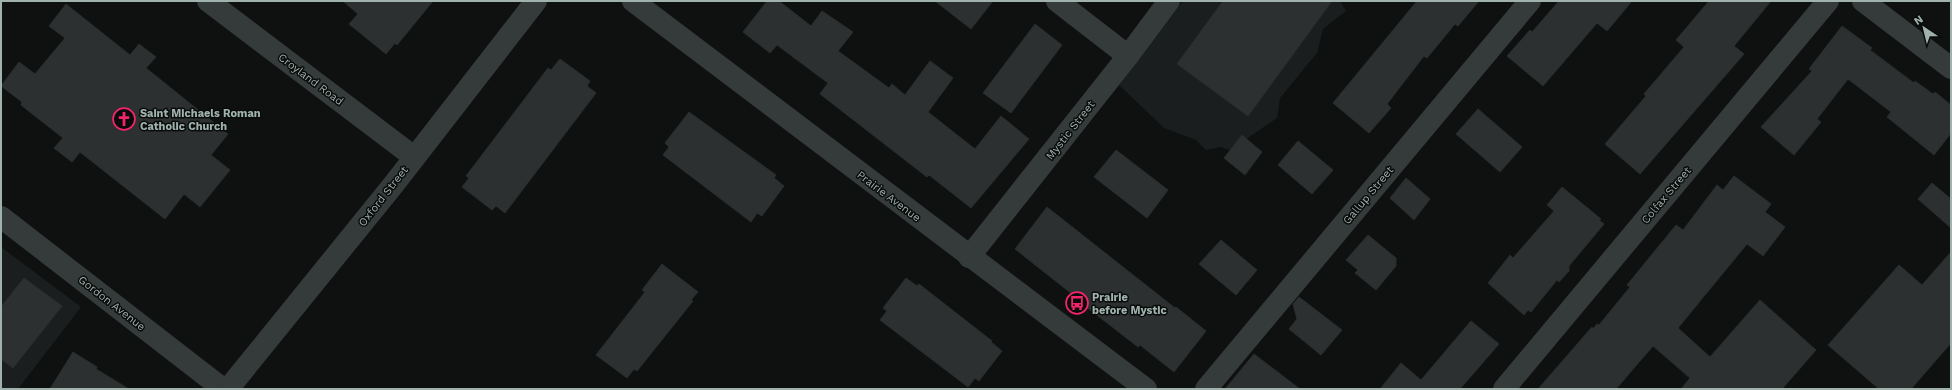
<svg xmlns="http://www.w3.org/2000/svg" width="1952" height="390" font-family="'Work Sans',sans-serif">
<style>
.built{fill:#1b1e1e}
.building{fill:#2c3030;stroke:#292d2d}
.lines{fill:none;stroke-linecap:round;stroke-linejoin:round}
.minor{stroke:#343b3a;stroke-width:22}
.tertiary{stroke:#343b3a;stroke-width:22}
.labels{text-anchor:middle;stroke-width:3;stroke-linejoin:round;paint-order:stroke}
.street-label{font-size:11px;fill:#a0b2ac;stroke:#0a0c0c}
.poi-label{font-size:11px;font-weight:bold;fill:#a0b2ac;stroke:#0a0c0c;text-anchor:start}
</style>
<rect width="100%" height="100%" fill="#0f1111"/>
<g class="built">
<path d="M 1183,1 L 1340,1 L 1346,11 L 1323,29 L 1317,53 L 1280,98 L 1277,118 L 1230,150 L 1220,147 L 1206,150 L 1196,140 L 1164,128 L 1119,85 Z"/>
<path d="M 1,247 L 81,307 L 18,389 L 1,389 Z"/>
</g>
<g class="building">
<path d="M 343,1 L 433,1 L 397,45 L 395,43 L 386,54 L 349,24 L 358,14 Z"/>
<path d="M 767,1 L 779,1 L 811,26 L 822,11 L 853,32 L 838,51 L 889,88 L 892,84 L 905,95 L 930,61 L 953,78 L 928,112 L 975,149 L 1001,116 L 1029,139 L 971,208 L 929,175 L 927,177 L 820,94 L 828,83 L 777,45 L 770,53 L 743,32 Z"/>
<path d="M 935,1 L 993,1 L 971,29 Z"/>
<path d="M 1223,1 L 1332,1 L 1248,116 L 1177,64 Z"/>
<path d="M 1417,1 L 1479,1 L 1458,26 L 1455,24 L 1427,58 L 1424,56 L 1387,104 L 1391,108 L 1369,133 L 1333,103 Z"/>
<path d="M 1559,1 L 1632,1 L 1607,31 L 1597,23 L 1543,86 L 1507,56 L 1530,30 L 1532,32 Z"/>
<path d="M 1709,1 L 1771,1 L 1734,46 L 1744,54 L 1640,174 L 1605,144 L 1646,96 L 1644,94 L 1684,47 L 1676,40 Z"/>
<path d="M 66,4 L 130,55 L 139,44 L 156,57 L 146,68 L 228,134 L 211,155 L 230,170 L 200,207 L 184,194 L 165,219 L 80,152 L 72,162 L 54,148 L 63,138 L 21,105 L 22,102 L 1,86 L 19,62 L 35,74 L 65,38 L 49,26 Z"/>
<path d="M 1035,24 L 1062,45 L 1011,113 L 983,93 Z"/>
<path d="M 1842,26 L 1872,48 L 1870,50 L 1914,83 L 1915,81 L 1933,94 L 1935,92 L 1951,105 L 1951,133 L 1934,155 L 1887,117 L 1891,112 L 1848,79 L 1817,119 L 1821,122 L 1794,155 L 1761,127 L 1812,71 L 1809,69 Z"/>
<path d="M 560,59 L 590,81 L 587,86 L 596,93 L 505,213 L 496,206 L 492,210 L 462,187 L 469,178 L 466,176 L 548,68 L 551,70 Z"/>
<path d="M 1478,109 L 1522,147 L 1500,172 L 1456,134 Z"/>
<path d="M 689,112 L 776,175 L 774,178 L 784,186 L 762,216 L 757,213 L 751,222 L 663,155 L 669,147 L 665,143 Z"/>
<path d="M 1242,135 L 1262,152 L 1245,175 L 1224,158 Z"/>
<path d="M 1298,141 L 1333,170 L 1312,194 L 1278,165 Z"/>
<path d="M 1116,150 L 1168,190 L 1147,218 L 1094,177 Z"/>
<path d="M 1734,176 L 1771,204 L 1765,212 L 1785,227 L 1763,256 L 1747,244 L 1678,328 L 1710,357 L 1760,300 L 1816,350 L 1782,389 L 1681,389 L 1690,378 L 1653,346 L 1616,389 L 1538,389 L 1592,327 L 1593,329 L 1597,324 L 1599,325 L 1630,287 L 1627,285 L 1676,225 L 1683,230 L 1717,185 L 1723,190 Z"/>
<path d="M 1406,178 L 1430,199 L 1414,220 L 1390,198 Z"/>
<path d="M 1932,183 L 1951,199 L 1951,228 L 1918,199 Z"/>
<path d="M 1562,187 L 1601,219 L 1599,220 L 1604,224 L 1569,266 L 1569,271 L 1559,282 L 1557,280 L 1531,312 L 1528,310 L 1524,315 L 1488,283 L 1510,255 L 1513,258 L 1554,211 L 1547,205 Z"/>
<path d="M 1047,207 L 1175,308 L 1176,307 L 1206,331 L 1174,372 L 1140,345 L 1138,347 L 1071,295 L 1072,294 L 1015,249 Z"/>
<path d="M 1368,235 L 1396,258 L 1396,266 L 1376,290 L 1355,273 L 1358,270 L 1346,260 Z"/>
<path d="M 1221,240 L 1257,270 L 1236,295 L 1199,264 Z"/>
<path d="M 1951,252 L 1951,343 L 1911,389 L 1879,389 L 1828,345 L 1899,265 L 1922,285 Z"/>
<path d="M 662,264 L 698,292 L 691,300 L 693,301 L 637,371 L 634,369 L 627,378 L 596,355 L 645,292 L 642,290 Z"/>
<path d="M 24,278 L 62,306 L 13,368 L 1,359 L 1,307 Z"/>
<path d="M 906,278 L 917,286 L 919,284 L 992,341 L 991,342 L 1002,351 L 979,381 L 975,378 L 968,387 L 880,320 L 887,311 L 883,308 Z"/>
<path d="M 1299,297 L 1342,330 L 1321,355 L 1289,329 L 1297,319 L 1293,304 Z"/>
<path d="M 1471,321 L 1499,344 L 1460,389 L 1380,389 L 1401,363 L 1421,380 Z"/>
<path d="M 73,352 L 97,367 L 96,369 L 129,389 L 50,389 Z"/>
<path d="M 1254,354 L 1300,389 L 1225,389 Z"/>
</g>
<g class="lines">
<g class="minor">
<path d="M 208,1 L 414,157"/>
<path d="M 1057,1 L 1128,56"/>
<path d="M 1863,1 L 1951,68"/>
<path d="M 1,217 L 223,389"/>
<path d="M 969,257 L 1128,56 L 1169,1"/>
<path d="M 228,389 L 394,184 L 536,1"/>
<path d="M 1206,389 L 1530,1"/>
<path d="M 1504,389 L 1828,1"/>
</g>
<path class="tertiary" d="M 633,1 L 1146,389"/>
</g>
<defs>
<g id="church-ring" transform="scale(1.15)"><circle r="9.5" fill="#0a0c0c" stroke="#f3256a" stroke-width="1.5"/><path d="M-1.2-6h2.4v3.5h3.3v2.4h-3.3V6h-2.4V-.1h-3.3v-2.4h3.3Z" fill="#f3256a"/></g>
<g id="bus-ring" transform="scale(1.15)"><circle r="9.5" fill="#0a0c0c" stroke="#f3256a" stroke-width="1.5"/><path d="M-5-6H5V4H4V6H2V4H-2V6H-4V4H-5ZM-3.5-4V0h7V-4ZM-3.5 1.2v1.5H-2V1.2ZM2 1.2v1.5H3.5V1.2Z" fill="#f3256a"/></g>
</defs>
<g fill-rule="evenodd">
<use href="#church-ring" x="124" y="119"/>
<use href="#bus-ring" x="1077" y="303"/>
</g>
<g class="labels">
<g class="street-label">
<text transform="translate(311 79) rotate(37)" y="4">Croyland Road</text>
<text transform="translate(1070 130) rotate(-52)" y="4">Mystic Street</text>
<text transform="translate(1368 195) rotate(-50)" y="4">Gallup Street</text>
<text transform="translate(1666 195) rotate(-50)" y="4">Colfax Street</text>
<text transform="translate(383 196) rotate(-52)" y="4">Oxford Street</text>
<text transform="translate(889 196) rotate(37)" y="4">Prairie Avenue</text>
<text transform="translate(112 303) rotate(38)" y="4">Gordon Avenue</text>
</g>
<g class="poi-label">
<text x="140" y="117">Saint Michaels Roman<tspan x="140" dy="13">Catholic Church</tspan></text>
<text x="1092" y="301">Prairie<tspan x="1092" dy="13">before Mystic</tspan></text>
</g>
</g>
<rect width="1952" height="390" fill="none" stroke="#a0b2ac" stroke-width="4"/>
<g transform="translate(1924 28) rotate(325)" stroke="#0a0c0c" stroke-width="3" paint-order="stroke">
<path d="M0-3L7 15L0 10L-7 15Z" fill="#a0b2ac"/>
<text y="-6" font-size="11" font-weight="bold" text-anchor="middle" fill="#a0b2ac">N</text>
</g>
</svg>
